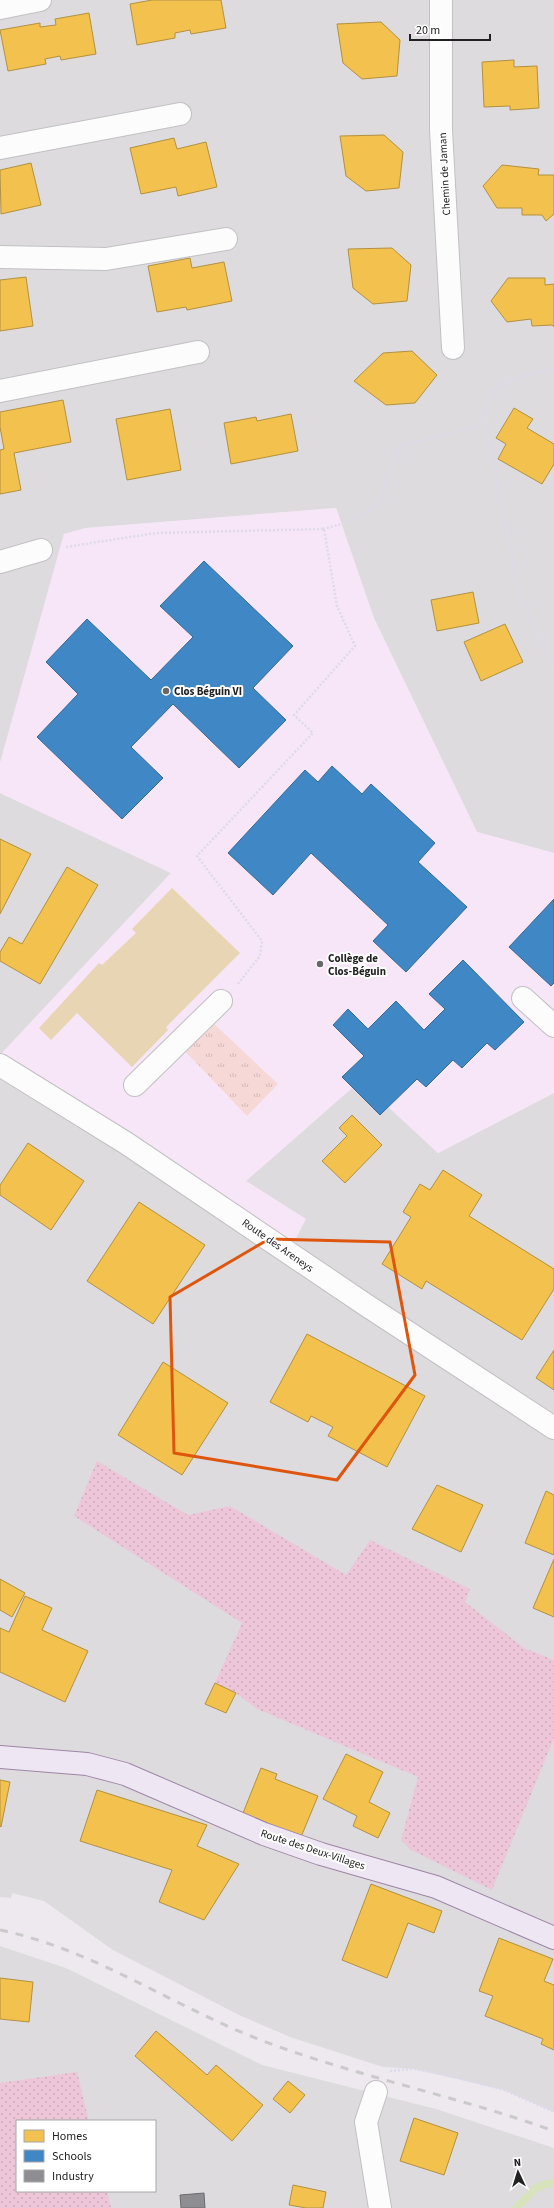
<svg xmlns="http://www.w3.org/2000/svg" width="554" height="2208" font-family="'Source Sans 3',sans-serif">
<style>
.residential{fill:#dddbde;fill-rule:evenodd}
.education{fill:#f7e6f7}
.grass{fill:url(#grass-dots)}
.park{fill:url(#park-tufts)}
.pitch{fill:#e8d5b4}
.homes{fill:#f2c14e;stroke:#b39140}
.schools{fill:#3f88c5;stroke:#366994}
.industry{fill:#8d8d92;stroke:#6d6d70}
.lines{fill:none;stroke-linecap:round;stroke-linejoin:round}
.stream{stroke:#d8e3bc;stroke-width:8}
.minor-casing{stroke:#c2c0c2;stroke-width:24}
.major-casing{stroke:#9e85a6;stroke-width:24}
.path{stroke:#dedaec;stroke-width:2.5;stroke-dasharray:2 2;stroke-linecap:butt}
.minor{stroke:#fcfcfd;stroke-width:22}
.major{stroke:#eee6f2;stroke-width:22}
.rail{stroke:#cbcacb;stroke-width:3;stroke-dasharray:8 8;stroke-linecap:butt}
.marked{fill:none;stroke:#de560d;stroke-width:3;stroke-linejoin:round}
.poi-dot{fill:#696769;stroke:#fff;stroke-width:1.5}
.labels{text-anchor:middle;stroke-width:4;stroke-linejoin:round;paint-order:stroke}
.street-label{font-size:11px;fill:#212121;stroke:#fff}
.poi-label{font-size:11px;font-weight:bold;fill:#212121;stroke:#fff;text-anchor:start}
</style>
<defs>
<pattern id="grass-dots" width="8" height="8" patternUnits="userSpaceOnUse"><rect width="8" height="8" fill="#edc7d9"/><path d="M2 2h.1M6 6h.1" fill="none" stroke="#cbabba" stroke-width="1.8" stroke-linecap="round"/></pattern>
<pattern id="park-tufts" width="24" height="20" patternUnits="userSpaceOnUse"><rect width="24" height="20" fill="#f6d9d7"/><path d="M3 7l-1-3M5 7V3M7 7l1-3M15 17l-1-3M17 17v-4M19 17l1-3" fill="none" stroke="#d3bab8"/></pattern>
</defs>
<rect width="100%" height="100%" fill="#eee9ef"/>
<g class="residential">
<path d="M 0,0 L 554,0 L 554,853 L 477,832 L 374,618 L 336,508 L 86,528 L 64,534 L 0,763 Z"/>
<path d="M 0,793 L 171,873 L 0,1055 Z"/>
<path d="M 0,1065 L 305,1219 L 246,1181 L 352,1088 L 380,1115 L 388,1107 L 438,1153 L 554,1093 L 554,2112 L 504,2090 L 414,2069 L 383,2067 L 290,2037 L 239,2015 L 113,1950 L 44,1901 L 12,1893 L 11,1898 L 0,1897 Z"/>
<path d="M 0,1946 L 66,1968 L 262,2065 L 436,2109 L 554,2148 L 554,2208 L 0,2208 ZM 17,2121 L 155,2121 L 155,2191 L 17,2191 Z"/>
</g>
<path class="education" d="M 336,508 L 374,619 L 477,832 L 554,853 L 554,1093 L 438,1153 L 389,1107 L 380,1115 L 352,1088 L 246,1181 L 306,1219 L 295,1240 L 285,1251 L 0,1055 L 171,873 L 0,793 L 0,763 L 64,534 L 86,528 Z"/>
<g class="grass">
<path d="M 97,1461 L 188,1515 L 230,1506 L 346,1575 L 370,1540 L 470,1589 L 465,1602 L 524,1648 L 554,1660 L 554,1738 L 492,1890 L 411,1850 L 401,1840 L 418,1777 L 257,1709 L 236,1693 L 215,1683 L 242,1623 L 74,1516 Z"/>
<path d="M 77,2072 L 89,2121 L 17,2121 L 17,2191 L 107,2191 L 111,2208 L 0,2208 L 0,2083 Z"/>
</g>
<path class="park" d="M 210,1020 L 278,1084 L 247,1116 L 181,1047 Z"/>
<path class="pitch" d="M 172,888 L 240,953 L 166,1027 L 168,1030 L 132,1067 L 77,1013 L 51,1040 L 39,1028 L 99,963 L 102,965 L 136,933 L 132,929 Z"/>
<g class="homes">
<path d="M 152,0 L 221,0 L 226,28 L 191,34 L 190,30 L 175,33 L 175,38 L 137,45 L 130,4 Z"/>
<path d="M 89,13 L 96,54 L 61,60 L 60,56 L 45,59 L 46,64 L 8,71 L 0,30 L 40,23 L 40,27 L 56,25 L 55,19 Z"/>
<path d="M 381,22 L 400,40 L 397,76 L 362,79 L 343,63 L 337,24 Z"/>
<path d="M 514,60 L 514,67 L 537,66 L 539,108 L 510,110 L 510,106 L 484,107 L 482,62 Z"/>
<path d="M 384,135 L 403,152 L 399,188 L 366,191 L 346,176 L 340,136 Z"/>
<path d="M 174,138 L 177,149 L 206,142 L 217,187 L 178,196 L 176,187 L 141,194 L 130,148 Z"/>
<path d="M 31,163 L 41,205 L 1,214 L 0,170 Z"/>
<path d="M 502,165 L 539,169 L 538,175 L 554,175 L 554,214 L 546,221 L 542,215 L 522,215 L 522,208 L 497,208 L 483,186 Z"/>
<path d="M 392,248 L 411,265 L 407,301 L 373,304 L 353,288 L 348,249 Z"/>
<path d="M 190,258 L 192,268 L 224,262 L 232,301 L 187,310 L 186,307 L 157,312 L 148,266 Z"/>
<path d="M 26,277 L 33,326 L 0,331 L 0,280 Z"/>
<path d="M 508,278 L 545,278 L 545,285 L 554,284 L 554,327 L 552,325 L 532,326 L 531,319 L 507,322 L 491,301 Z"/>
<path d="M 412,351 L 437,375 L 415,403 L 386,405 L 354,381 L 383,353 Z"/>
<path d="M 63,400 L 71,442 L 14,453 L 21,490 L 0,494 L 0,450 L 4,449 L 0,427 L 0,412 Z"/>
<path d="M 514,408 L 533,419 L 527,428 L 554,444 L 554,464 L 542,484 L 498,459 L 506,444 L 496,438 Z"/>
<path d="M 170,409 L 181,470 L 127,480 L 116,419 Z"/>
<path d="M 291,414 L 298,451 L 231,464 L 224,423 L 256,417 L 257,421 Z"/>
<path d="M 473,592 L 479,623 L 437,631 L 431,600 Z"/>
<path d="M 505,624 L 523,662 L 481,681 L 464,642 Z"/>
<path d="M 0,839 L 31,854 L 0,914 Z"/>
<path d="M 67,867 L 98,885 L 40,984 L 0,961 L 0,952 L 9,937 L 22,944 Z"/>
<path d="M 352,1115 L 382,1145 L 345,1183 L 322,1161 L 347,1136 L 339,1128 Z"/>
<path d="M 28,1143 L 84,1181 L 51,1230 L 0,1195 L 0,1185 Z"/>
<path d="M 443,1170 L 482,1195 L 469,1216 L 554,1269 L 554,1289 L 522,1340 L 426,1281 L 422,1289 L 382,1264 L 411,1217 L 403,1212 L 420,1184 L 430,1190 Z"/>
<path d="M 139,1202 L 205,1245 L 153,1324 L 87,1281 Z"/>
<path d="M 307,1334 L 425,1396 L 387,1467 L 328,1436 L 333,1427 L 311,1416 L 308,1422 L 270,1402 Z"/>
<path d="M 554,1350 L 554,1390 L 536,1378 Z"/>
<path d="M 163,1362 L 228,1403 L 182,1475 L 118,1435 Z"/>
<path d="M 437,1485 L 483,1505 L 461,1552 L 412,1529 Z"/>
<path d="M 546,1491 L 554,1495 L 554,1555 L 525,1543 Z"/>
<path d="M 554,1559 L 554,1617 L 533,1608 Z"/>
<path d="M 0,1579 L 25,1593 L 12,1617 L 0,1610 Z"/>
<path d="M 25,1596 L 52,1608 L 42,1630 L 88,1651 L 65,1702 L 0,1672 L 0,1628 L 9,1632 Z"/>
<path d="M 215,1683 L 236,1693 L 226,1713 L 205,1704 Z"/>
<path d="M 346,1754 L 383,1772 L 369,1802 L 390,1813 L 378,1838 L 353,1826 L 357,1816 L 323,1799 Z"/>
<path d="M 261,1768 L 277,1774 L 275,1779 L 318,1796 L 301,1837 L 243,1813 Z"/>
<path d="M 0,1780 L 10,1782 L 1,1827 L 0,1826 Z"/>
<path d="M 97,1790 L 207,1825 L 197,1846 L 239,1864 L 204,1920 L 159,1902 L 172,1870 L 80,1841 Z"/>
<path d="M 371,1884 L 442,1911 L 434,1933 L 408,1923 L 387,1978 L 342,1960 Z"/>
<path d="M 499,1938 L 553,1959 L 544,1981 L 554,1985 L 554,2050 L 541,2044 L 543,2039 L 485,2016 L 493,1996 L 479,1991 Z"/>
<path d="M 0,1978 L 33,1982 L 29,2022 L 0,2019 Z"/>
<path d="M 156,2031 L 207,2075 L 216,2065 L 263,2105 L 232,2141 L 135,2056 Z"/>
<path d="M 288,2081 L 305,2095 L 290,2113 L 273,2099 Z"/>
<path d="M 414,2118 L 458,2133 L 444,2175 L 400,2161 Z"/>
<path d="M 293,2185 L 326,2192 L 323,2208 L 306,2208 L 289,2205 Z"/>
</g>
<g class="schools">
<path d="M 204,561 L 293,646 L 253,688 L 286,720 L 239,768 L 173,704 L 131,747 L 163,778 L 122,819 L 37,737 L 78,694 L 46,662 L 87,619 L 151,680 L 193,637 L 160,606 Z"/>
<path d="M 332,766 L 362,794 L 371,784 L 435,843 L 418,862 L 467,907 L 406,972 L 373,941 L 388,925 L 311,853 L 273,895 L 228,853 L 305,770 L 318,782 Z"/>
<path d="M 554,899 L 554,983 L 551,986 L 509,947 Z"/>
<path d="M 463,960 L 524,1022 L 495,1050 L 487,1043 L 462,1068 L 453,1060 L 426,1087 L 417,1079 L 380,1115 L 342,1077 L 364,1056 L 333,1025 L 348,1009 L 368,1029 L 396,1001 L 424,1030 L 445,1009 L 429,994 Z"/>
</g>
<path class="industry" d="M 204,2193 L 205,2208 L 181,2208 L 180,2195 Z"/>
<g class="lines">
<path class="stream" d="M 516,2208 L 537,2187 L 554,2182"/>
<g class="minor-casing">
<g id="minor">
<path d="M 441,0 L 441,130 L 453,348"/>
<path d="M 0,8 L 40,0"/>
<path d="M 0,148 L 180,114"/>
<path d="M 0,257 L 106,259 L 226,239"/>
<path d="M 0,391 L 198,352"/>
<path d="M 0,562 L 41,550"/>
<path d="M 523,998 L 554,1026"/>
<path d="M 0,1065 L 126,1143 L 366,1305 L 554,1428"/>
<path d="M 135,1085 L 221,1001"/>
<path d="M 376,2092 L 366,2122 L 380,2208"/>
</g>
</g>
<g class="major-casing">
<path id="major" d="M 0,1757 L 87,1764 L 125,1774 L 264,1834 L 321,1854 L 436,1887 L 554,1938"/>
</g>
<g class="path">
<path d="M 551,369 C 532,375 494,379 487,402 C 484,409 485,419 486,427 L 519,591 L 554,668"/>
<path d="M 323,529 L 352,521 L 378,506 L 400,446 L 475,427 L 485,417"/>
<path d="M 66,547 L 156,533 L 324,529 L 337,606 L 355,646 L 294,715 L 313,733 L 197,856 L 262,941 L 260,956 L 237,985"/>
<path d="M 390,2071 L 414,2069 L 451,2076 L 504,2090 L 554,2112"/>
</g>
<use href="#minor" class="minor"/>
<use href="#major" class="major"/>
<path class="rail" d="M 0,1930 C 92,1949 171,2005 258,2039 C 354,2076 457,2096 554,2131"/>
</g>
<path class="marked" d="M 269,1239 L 390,1242 L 415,1375 L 337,1480 L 174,1453 L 170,1297 Z"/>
<g class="poi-dot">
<circle cx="166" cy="691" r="4"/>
<circle cx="320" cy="964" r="4"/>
</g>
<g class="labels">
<g class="street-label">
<text transform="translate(444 174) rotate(-93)" y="4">Chemin de Jaman</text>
<text transform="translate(278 1245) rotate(35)" y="4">Route des Areneys</text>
<text transform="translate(313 1849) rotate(18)" y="4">Route des Deux-Villages</text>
</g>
<g class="poi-label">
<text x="174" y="695">Clos Béguin VI</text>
<text x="328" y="962">Collège de<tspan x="328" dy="13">Clos-Béguin</tspan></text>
</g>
</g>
<rect x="16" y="2120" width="140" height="72" fill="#ffffff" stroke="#a6a6a6"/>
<rect x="24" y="2130" width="20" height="12" fill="#f2c14e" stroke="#a6a6a6"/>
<text x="52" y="2140" font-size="12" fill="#212121">Homes</text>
<rect x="24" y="2150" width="20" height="12" fill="#3f88c5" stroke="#a6a6a6"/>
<text x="52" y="2160" font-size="12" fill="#212121">Schools</text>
<rect x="24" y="2170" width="20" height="12" fill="#8d8d92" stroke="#a6a6a6"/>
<text x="52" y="2180" font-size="12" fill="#212121">Industry</text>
<g transform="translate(518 2172) rotate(356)" stroke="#ffffff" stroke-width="3" paint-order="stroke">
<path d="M0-3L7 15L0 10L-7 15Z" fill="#212121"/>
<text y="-6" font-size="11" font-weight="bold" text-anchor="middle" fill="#212121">N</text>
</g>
<path d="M410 34v6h80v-6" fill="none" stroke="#212121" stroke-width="2"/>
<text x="416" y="34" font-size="12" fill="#212121" stroke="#ffffff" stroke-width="3" paint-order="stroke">20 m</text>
</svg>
